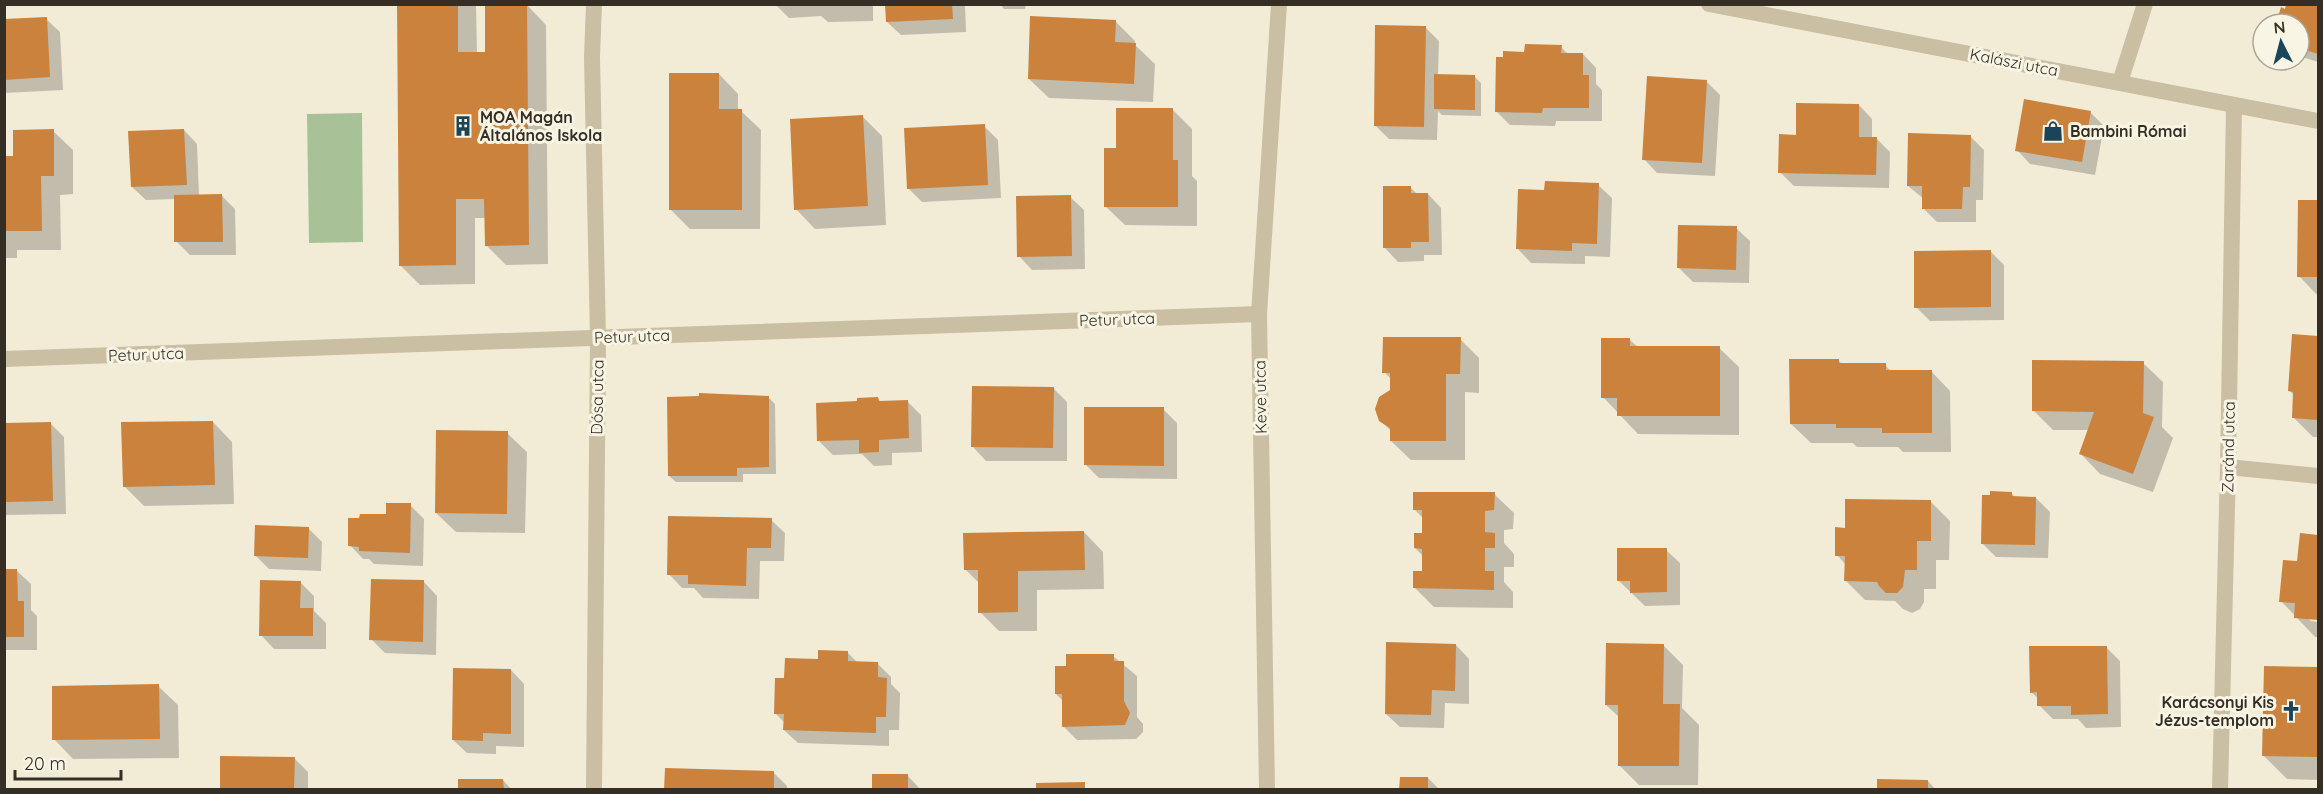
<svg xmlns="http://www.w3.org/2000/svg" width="2323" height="794" font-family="Quicksand,sans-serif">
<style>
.green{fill:#a9c197}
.shadow{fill:#0003}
.building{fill:#ca823d}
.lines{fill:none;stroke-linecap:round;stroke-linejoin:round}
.minor{stroke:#cabea3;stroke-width:16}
.labels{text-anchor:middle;stroke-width:6;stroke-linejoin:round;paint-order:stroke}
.street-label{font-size:16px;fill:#352e25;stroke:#f9f5e4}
.poi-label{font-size:16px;font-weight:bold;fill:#352e25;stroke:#f9f5e4;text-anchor:start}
</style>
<rect width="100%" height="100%" fill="#f2ecd7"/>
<path class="green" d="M 362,113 L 363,242 L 309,243 L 307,114 Z"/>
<g class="shadow">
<path d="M 398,4 L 476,4 L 477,54 L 487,54 L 527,5 L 546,25 L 548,264 L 506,265 L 486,245 L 486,218 L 475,218 L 475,284 L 420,285 L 400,265 Z"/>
<path d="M 775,4 L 873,4 L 873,21 L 828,22 L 821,16 L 789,18 Z"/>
<path d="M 886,4 L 965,4 L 966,32 L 901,35 L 887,22 Z"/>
<path d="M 1000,4 L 1026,4 L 1025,9 L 1004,9 Z"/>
<path d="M 2288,4 L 2318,4 L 2318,62 L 2299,56 L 2299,24 L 2277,24 Z"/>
<path d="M 46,19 L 60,32 L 63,90 L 4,93 L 4,21 Z"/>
<path d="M 1115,21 L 1135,41 L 1135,45 L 1155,64 L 1153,102 L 1049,98 L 1029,79 Z"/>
<path d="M 1425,27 L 1439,41 L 1438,76 L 1474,76 L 1481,83 L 1481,116 L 1442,115 L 1438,111 L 1437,140 L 1389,139 L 1375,125 Z"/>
<path d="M 1561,47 L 1568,54 L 1583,54 L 1596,68 L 1596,84 L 1602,90 L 1602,121 L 1556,121 L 1555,126 L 1510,125 L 1497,112 L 1526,53 Z"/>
<path d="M 719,74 L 738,94 L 738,111 L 741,111 L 761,130 L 760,229 L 690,229 L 670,209 Z"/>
<path d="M 1706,81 L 1720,95 L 1715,176 L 1657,173 L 1644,159 Z"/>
<path d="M 1859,105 L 1872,119 L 1872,138 L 1876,138 L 1890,152 L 1889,188 L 1794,186 L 1780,172 L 1798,137 Z"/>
<path d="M 1172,109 L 1192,129 L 1192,176 L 1197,181 L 1197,226 L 1125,225 L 1105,206 L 1118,150 Z"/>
<path d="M 2090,112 L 2104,126 L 2095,175 L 2030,164 L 2017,150 Z"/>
<path d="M 862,116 L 882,136 L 886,225 L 815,229 L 796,209 Z"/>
<path d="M 984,126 L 998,140 L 1001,198 L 922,202 L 908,188 Z"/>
<path d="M 184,130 L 197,144 L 199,196 L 221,195 L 235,209 L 236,255 L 190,255 L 176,241 L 175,199 L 146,200 L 132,187 Z"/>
<path d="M 53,131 L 73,150 L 73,194 L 60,195 L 61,250 L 17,250 L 17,258 L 4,258 L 4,158 L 14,157 Z"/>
<path d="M 1970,136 L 1984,150 L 1983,200 L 1976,200 L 1976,222 L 1937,222 L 1923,208 L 1924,199 L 1908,186 Z"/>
<path d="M 1598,185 L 1612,198 L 1610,257 L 1585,256 L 1585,264 L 1531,263 L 1518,249 L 1546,192 Z"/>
<path d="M 1411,188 L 1417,194 L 1428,194 L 1441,208 L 1442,255 L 1424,255 L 1424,261 L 1398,262 L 1385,248 Z"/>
<path d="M 1070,197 L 1084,210 L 1085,269 L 1032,270 L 1019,256 Z"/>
<path d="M 2299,202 L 2318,202 L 2318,296 L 2299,276 Z"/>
<path d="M 1736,228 L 1750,241 L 1749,283 L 1693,282 L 1679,268 Z"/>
<path d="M 1990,251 L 2004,265 L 2004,320 L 1930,321 L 1916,307 Z"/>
<path d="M 2294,336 L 2318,338 L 2318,437 L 2313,437 L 2293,417 L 2295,396 L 2290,391 Z"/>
<path d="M 1460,339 L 1479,358 L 1479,393 L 1465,392 L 1465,460 L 1411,460 L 1391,441 L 1391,431 L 1381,421 L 1392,391 L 1392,380 L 1384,372 Z"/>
<path d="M 1630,340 L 1638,347 L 1719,348 L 1739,367 L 1739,435 L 1638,434 L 1603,397 Z"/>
<path d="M 1838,360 L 1843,365 L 1885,365 L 1891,371 L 1931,371 L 1950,391 L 1951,452 L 1903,452 L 1898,447 L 1857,447 L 1853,443 L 1811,443 L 1791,424 Z"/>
<path d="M 2143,363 L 2163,382 L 2162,427 L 2173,438 L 2153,492 L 2100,474 L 2081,454 L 2089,430 L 2053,430 L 2033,410 Z"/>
<path d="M 1053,388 L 1067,402 L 1067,461 L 986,461 L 973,447 Z"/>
<path d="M 768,397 L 775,404 L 776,474 L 743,474 L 743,482 L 676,482 L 669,476 L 700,398 Z"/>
<path d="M 878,399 L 881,402 L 907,401 L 921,415 L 922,452 L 892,453 L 892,465 L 874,466 L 862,454 L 833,455 L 819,441 L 859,403 Z"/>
<path d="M 1163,409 L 1177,423 L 1177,479 L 1099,478 L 1085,464 Z"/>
<path d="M 213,422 L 232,442 L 234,504 L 144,506 L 124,486 Z"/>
<path d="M 51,424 L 64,437 L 66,514 L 4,515 L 4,425 Z"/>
<path d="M 507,433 L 527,452 L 525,533 L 456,532 L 436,513 Z"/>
<path d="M 2011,493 L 2016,498 L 2036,498 L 2050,512 L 2048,558 L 1996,557 L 1982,543 Z"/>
<path d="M 1494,494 L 1514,513 L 1513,529 L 1504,530 L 1504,543 L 1514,554 L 1514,567 L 1504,567 L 1504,582 L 1513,592 L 1513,608 L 1434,607 L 1415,588 L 1423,572 L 1423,556 L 1415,548 L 1423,535 L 1423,518 L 1414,509 Z"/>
<path d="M 1930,501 L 1950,521 L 1949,560 L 1936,560 L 1936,589 L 1924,589 L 1924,602 L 1920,609 L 1912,613 L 1903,609 L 1895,601 L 1865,600 L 1845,580 L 1846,565 L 1837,555 L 1847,529 Z"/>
<path d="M 410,505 L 424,519 L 423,566 L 374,564 L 369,559 L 363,559 L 350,545 L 388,515 Z"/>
<path d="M 771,520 L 785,533 L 784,561 L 760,561 L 759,599 L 703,598 L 694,588 L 682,588 L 669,574 Z"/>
<path d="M 308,528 L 322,542 L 321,571 L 269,569 L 256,556 Z"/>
<path d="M 1084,532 L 1103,552 L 1104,589 L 1037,590 L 1037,631 L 999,631 L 980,612 L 979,583 L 965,569 Z"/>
<path d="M 2301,535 L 2318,536 L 2318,619 L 2308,618 L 2311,621 L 2318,622 L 2318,637 L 2315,637 L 2281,601 L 2298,563 Z"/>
<path d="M 1666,550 L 1680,563 L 1680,605 L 1645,606 L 1618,580 Z"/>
<path d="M 4,571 L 17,571 L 31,584 L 31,610 L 37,616 L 37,650 L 4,650 Z"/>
<path d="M 300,582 L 314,596 L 314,611 L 326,623 L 326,649 L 274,649 L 261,635 Z"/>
<path d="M 424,582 L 437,596 L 436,655 L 385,653 L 371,639 Z"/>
<path d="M 1456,645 L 1469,659 L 1469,704 L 1445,703 L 1444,728 L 1400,727 L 1386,714 Z"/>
<path d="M 1663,645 L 1683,665 L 1682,708 L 1699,725 L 1698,785 L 1639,785 L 1619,765 L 1620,718 L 1606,705 Z"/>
<path d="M 2106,647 L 2120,661 L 2121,727 L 2086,728 L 2078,719 L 2053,719 L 2039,705 L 2039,699 L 2031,692 Z"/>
<path d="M 848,653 L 858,663 L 878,664 L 891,677 L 891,684 L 900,693 L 899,730 L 889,730 L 889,746 L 798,743 L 784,730 L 785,723 L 775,713 L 785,680 Z"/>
<path d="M 1113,656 L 1137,676 L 1137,717 L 1143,724 L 1143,732 L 1136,739 L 1077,740 L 1063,726 L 1063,701 L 1056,694 L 1068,667 Z"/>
<path d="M 2266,667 L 2318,668 L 2318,780 L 2287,779 L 2263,755 Z"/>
<path d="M 511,670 L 524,684 L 524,747 L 496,746 L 496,754 L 467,753 L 453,740 Z"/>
<path d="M 158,686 L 178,705 L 179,758 L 73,759 L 54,739 Z"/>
<path d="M 294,758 L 308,772 L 308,790 L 221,789 Z"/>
<path d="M 774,773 L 787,786 L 787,790 L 666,790 Z"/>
<path d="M 907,775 L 921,790 L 873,790 Z"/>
<path d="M 1428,778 L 1439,789 L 1455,790 L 1401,790 Z"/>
<path d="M 503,780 L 512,790 L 459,790 Z"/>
<path d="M 1928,781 L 1936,790 L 1879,790 Z"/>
</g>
<g class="building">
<path d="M 397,4 L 458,4 L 458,52 L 485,52 L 485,4 L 527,4 L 529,245 L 485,246 L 484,199 L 456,199 L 456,265 L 399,266 Z"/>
<path d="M 885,4 L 952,4 L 953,19 L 886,22 Z"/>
<path d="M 2286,4 L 2318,4 L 2318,54 L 2299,48 L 2299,24 L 2276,24 L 2281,7 L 2285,9 Z"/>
<path d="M 1030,16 L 1116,20 L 1115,42 L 1136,43 L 1134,84 L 1028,79 Z"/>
<path d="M 47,17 L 50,77 L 4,80 L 4,19 Z"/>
<path d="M 1375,25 L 1426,26 L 1424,127 L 1374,126 Z"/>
<path d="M 1525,44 L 1562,45 L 1561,53 L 1583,53 L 1583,75 L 1589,75 L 1589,108 L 1543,108 L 1542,113 L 1495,112 L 1496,57 L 1503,57 L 1503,51 L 1524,52 Z"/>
<path d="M 669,73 L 719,73 L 719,109 L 742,109 L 742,210 L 669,210 Z"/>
<path d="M 1434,74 L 1475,75 L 1475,110 L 1434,109 Z"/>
<path d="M 1647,76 L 1707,80 L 1702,163 L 1642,160 Z"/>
<path d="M 2024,99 L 2091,111 L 2082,162 L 2015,151 Z"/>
<path d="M 1796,103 L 1859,104 L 1859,137 L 1877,137 L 1876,175 L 1778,173 L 1779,134 L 1796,135 Z"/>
<path d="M 1116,108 L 1173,108 L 1173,160 L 1178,160 L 1178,207 L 1104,207 L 1104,148 L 1116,148 Z"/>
<path d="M 863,115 L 868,206 L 794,210 L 790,119 Z"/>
<path d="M 985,124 L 988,185 L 907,189 L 904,128 Z"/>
<path d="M 54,129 L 54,176 L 41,176 L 42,231 L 4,231 L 4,156 L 13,156 L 13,130 Z"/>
<path d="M 184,129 L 187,185 L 131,187 L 128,131 Z"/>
<path d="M 1908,133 L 1971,135 L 1970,187 L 1963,187 L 1962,209 L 1922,209 L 1922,186 L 1907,186 Z"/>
<path d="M 1545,181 L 1599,183 L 1597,244 L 1572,243 L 1572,251 L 1516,249 L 1518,189 L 1544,190 Z"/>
<path d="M 1383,186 L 1411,186 L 1411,193 L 1428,193 L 1429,242 L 1411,242 L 1411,248 L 1383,248 Z"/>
<path d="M 222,194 L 223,242 L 174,242 L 174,195 Z"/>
<path d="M 1071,195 L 1072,256 L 1017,257 L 1016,196 Z"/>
<path d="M 2298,200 L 2318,200 L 2318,277 L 2297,277 Z"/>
<path d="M 1678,225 L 1737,226 L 1736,270 L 1677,268 Z"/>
<path d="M 1991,250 L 1991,307 L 1914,308 L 1914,251 Z"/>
<path d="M 2292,334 L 2318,336 L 2318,420 L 2292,418 L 2293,392 L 2288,391 Z"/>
<path d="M 1383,337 L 1461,337 L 1460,374 L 1446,374 L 1446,441 L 1390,441 L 1390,428 L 1379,421 L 1375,409 L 1379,397 L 1390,390 L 1390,373 L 1382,373 Z"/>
<path d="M 1601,338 L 1630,338 L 1630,346 L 1720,346 L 1720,416 L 1617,416 L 1617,398 L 1601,398 Z"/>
<path d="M 1789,359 L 1839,359 L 1839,363 L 1886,363 L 1886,370 L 1932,370 L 1932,433 L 1882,433 L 1882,428 L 1836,428 L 1836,424 L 1790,424 Z"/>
<path d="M 2032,360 L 2144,361 L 2143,413 L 2154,417 L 2133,474 L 2079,454 L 2094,412 L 2032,411 Z"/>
<path d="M 972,386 L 1054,387 L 1053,448 L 971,447 Z"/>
<path d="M 699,393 L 769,396 L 769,467 L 737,468 L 737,476 L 668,476 L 667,397 L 699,396 Z"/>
<path d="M 878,397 L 879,401 L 908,400 L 909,438 L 879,440 L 879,452 L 859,453 L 859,440 L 817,441 L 816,403 L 857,401 L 857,398 Z"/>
<path d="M 1084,407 L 1164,407 L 1164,466 L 1084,465 Z"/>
<path d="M 213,421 L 215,485 L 123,487 L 121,422 Z"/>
<path d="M 51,422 L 53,501 L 4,502 L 4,423 Z"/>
<path d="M 436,430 L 508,431 L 507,514 L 435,513 Z"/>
<path d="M 1990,491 L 2012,492 L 2012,496 L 2036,497 L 2035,545 L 1981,544 L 1982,495 L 1990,495 Z"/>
<path d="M 1413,492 L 1495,492 L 1494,510 L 1485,511 L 1485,532 L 1495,533 L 1495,548 L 1485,548 L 1485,571 L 1494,571 L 1494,590 L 1413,588 L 1413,571 L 1422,571 L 1422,549 L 1414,548 L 1414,533 L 1422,533 L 1422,510 L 1413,510 Z"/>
<path d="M 1845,499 L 1931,500 L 1931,541 L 1917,541 L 1917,570 L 1905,570 L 1903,587 L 1897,593 L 1886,593 L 1879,586 L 1877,582 L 1844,581 L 1845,556 L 1835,556 L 1835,527 L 1845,528 Z"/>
<path d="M 386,503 L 411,503 L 410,553 L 359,551 L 359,547 L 348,546 L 348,518 L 359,518 L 360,514 L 386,514 Z"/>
<path d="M 668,516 L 772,518 L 771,548 L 747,548 L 746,586 L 688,584 L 688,575 L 667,575 Z"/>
<path d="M 255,525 L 309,527 L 308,558 L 254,556 Z"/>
<path d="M 1084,531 L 1085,570 L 1018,571 L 1018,612 L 978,613 L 978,570 L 964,570 L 963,533 Z"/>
<path d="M 2300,533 L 2318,535 L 2318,620 L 2294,618 L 2295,603 L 2279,602 L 2283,560 L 2297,561 Z"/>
<path d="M 1617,548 L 1667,548 L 1667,592 L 1630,593 L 1630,581 L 1617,581 Z"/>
<path d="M 4,569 L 17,569 L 18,601 L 24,601 L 24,637 L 4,637 Z"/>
<path d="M 371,579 L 424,580 L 423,642 L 369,640 Z"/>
<path d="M 260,580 L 301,581 L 300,608 L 313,608 L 313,636 L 259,636 Z"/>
<path d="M 1386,642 L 1456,644 L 1455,691 L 1432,690 L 1431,715 L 1385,714 Z"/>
<path d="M 1606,643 L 1664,644 L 1663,704 L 1680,704 L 1679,766 L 1618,766 L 1618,705 L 1605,705 Z"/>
<path d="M 2029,646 L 2107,646 L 2108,714 L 2071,715 L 2071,706 L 2037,706 L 2037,692 L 2030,693 Z"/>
<path d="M 818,650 L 848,651 L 848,661 L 878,662 L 878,677 L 887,678 L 886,717 L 876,717 L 876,733 L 783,730 L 784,714 L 774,714 L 775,678 L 784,678 L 785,658 L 818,659 Z"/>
<path d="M 1066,654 L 1114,654 L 1114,661 L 1124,661 L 1124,701 L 1130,713 L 1125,725 L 1062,727 L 1062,694 L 1055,694 L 1055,666 L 1066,666 Z"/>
<path d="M 2264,666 L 2318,667 L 2318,757 L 2262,756 Z"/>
<path d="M 453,668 L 511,669 L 511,734 L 483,733 L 483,741 L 452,740 Z"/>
<path d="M 159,684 L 160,739 L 52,740 L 52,686 Z"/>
<path d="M 220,756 L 295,757 L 294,790 L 220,789 Z"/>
<path d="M 665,768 L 774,771 L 774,790 L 664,790 Z"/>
<rect x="872" y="774" width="36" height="16"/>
<path d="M 1400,777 L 1428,777 L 1428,790 L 1399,790 Z"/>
<path d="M 458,779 L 503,779 L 504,790 L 458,790 Z"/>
<path d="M 1877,779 L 1928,780 L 1928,790 L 1877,790 Z"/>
<path d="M 1085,782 L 1085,790 L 1036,790 L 1036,783 Z"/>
</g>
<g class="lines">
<g class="minor">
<path d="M 1709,4 L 2318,121"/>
<path d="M 2120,82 L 2145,4"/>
<path d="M 4,359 L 1259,314"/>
<path d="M 2228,467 L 2318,476"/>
<path d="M 594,790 L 598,338 L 592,57 L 594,4"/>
<path d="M 1267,790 L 1259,314 L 1279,4"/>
<path d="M 2220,790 L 2228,467 L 2234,105"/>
</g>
</g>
<defs>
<g id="building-bare" transform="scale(1.62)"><path d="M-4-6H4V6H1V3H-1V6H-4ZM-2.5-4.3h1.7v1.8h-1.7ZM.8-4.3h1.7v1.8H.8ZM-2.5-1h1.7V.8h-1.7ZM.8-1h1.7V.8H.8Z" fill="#1a4457" stroke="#f9f5e4" stroke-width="2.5" paint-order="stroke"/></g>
<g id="shop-bare" transform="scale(1.62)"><path d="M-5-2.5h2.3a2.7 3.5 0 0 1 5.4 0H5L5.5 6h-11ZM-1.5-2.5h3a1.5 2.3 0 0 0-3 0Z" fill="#1a4457" stroke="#f9f5e4" stroke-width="2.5" paint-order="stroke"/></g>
<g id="church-bare" transform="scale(1.62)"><path d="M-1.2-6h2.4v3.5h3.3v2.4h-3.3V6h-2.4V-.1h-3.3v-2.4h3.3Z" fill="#1a4457" stroke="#f9f5e4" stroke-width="2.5" paint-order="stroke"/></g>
</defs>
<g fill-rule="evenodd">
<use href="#building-bare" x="463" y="126"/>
<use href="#shop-bare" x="2053" y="131"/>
<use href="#church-bare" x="2291" y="711"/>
</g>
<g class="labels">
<g class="street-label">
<text transform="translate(2014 62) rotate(11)" y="6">Kalászi utca</text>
<text transform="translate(1117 319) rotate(-2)" y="6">Petur utca</text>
<text transform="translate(632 336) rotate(-2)" y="6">Petur utca</text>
<text transform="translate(146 354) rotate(-2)" y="6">Petur utca</text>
<text transform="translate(597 397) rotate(-89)" y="6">Dósa utca</text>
<text transform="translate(1260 397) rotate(-91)" y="6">Keve utca</text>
<text transform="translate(2228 447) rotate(-89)" y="6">Zaránd utca</text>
</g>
<g class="poi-label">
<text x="480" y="123">MOA Magán<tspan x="480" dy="18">Általános Iskola</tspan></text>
<text x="2070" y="137">Bambini Római</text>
<text x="2274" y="708" text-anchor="end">Karácsonyi Kis<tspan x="2274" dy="18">Jézus-templom</tspan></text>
</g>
</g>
<rect width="2323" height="794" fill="none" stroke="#352e25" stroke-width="12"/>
<g transform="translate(2281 42) rotate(354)"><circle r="28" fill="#f9f5e4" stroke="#aba598" stroke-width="1.5"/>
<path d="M0-4.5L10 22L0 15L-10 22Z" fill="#1a4457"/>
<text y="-9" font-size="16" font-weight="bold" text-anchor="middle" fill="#352e25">N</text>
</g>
<path d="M15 770v9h106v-9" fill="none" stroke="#352e25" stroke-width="3"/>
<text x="24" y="770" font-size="18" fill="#352e25" stroke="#f9f5e4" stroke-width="4.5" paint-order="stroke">20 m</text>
</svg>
